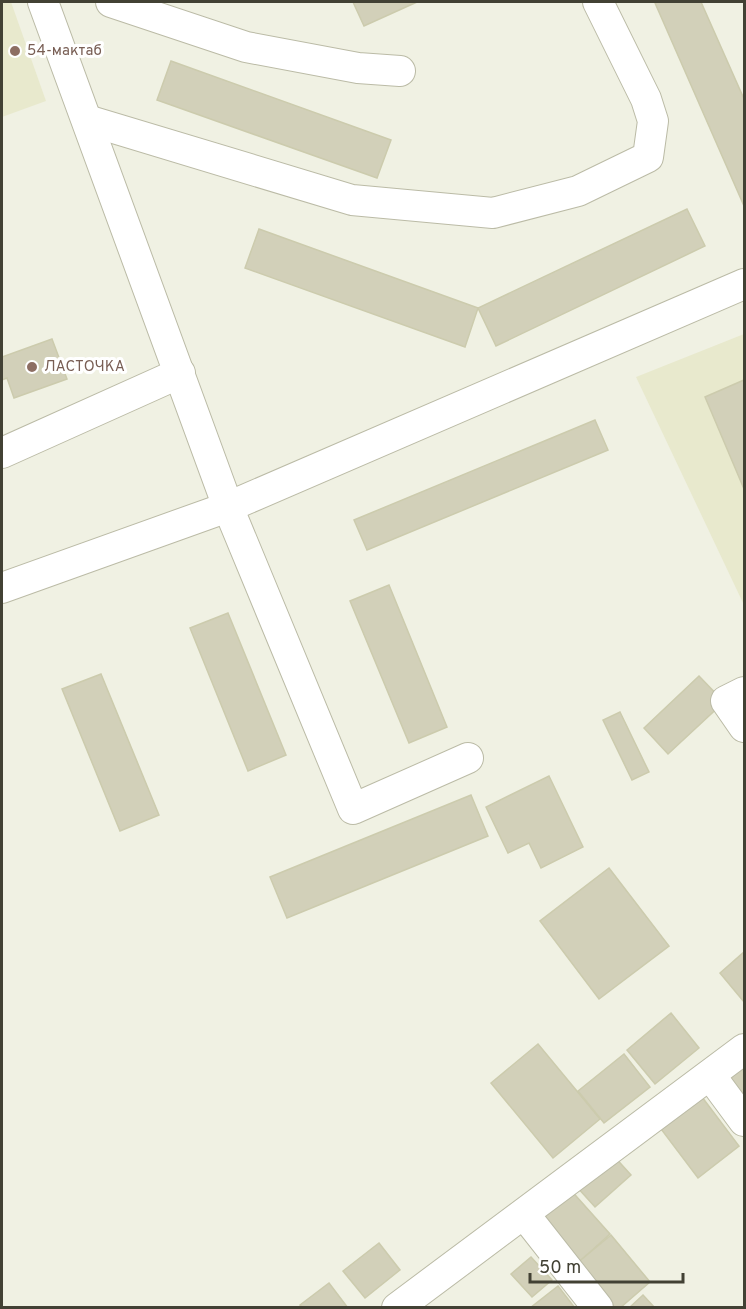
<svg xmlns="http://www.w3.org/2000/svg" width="746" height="1309" viewBox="0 0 746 1309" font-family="Overpass,sans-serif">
<rect width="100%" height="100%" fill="#f0f1e3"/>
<!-- education -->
<g fill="#e8e9cd">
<polygon points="2,2 11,2 46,101 2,117"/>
<polygon points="744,334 744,605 636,377"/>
</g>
<!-- building -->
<g fill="#d2d0b9" stroke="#cccbad" stroke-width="1.5">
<polygon points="353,2 417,2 364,26"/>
<polygon points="658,2 701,2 744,99 744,206 655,3"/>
<polygon points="171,61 391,140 377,178 157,100"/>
<polygon points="687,209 705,246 496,346 478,308"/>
<polygon points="259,229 478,308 465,347 245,268"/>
<polygon points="52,339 67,379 14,398 7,378 2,380 2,357"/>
<polygon points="744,380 744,489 705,397"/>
<polygon points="595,420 608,450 367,550 354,520"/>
<polygon points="389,585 447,727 409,743 350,601"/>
<polygon points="228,613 286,755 248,771 190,628"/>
<polygon points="101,674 159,815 120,831 62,689"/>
<polygon points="699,676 724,702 668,754 644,728"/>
<polygon points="620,712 649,772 632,780 603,720"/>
<polygon points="549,776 583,847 541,868 529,843 508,853 486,807"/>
<polygon points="471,795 488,836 287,918 270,877"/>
<polygon points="609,868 669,946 599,999 540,921"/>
<polygon points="744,952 744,1002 720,973"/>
<polygon points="671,1013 699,1048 655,1084 627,1050"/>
<polygon points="538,1044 600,1119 553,1158 491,1083"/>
<polygon points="624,1054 650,1087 604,1123 578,1091"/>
<polygon points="744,1058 744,1103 723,1073"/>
<polygon points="699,1093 739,1146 698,1178 658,1125"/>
<polygon points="612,1154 631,1175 595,1207 577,1187"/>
<polygon points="568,1187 610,1234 578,1263 535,1216"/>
<polygon points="611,1235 650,1282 620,1308 613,1308 576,1264"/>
<polygon points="379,1243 400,1270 365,1298 343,1271"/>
<polygon points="531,1257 552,1280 532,1297 511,1274"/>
<polygon points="329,1283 348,1308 303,1308 300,1305"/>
<polygon points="558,1286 575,1308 530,1308"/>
<polygon points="643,1295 655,1308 629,1308"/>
</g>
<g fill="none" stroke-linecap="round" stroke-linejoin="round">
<!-- minor casing -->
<g stroke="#bbbba6" stroke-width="32">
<g id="minor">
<polyline points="43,2 228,507 353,809 468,758"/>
<polyline points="111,2 246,47 358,68 400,71"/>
<polyline points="87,120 352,200 493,213 578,191 648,157 653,121 646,99 598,2"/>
<polyline points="2,453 180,373"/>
<polyline points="2,588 228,507 744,284"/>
<polyline points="744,692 726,701 744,727"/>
<polyline points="710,1075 744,1121"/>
<polyline points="524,1214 598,1308"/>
<polyline points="397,1308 744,1049"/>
</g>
</g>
<!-- minor -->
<use href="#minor" stroke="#fff" stroke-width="30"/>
</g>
<!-- markers -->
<g fill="#8d6e63" stroke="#fff" stroke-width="2">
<circle cx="15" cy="51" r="6"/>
<circle cx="32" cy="367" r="6"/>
</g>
<g text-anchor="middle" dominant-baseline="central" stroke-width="6" stroke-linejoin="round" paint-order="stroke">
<!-- education labels -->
<g font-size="15" fill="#785e54" stroke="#fff" text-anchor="start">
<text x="27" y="51">54-мактаб</text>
<text x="44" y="367">ЛАСТОЧКА</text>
</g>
</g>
<!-- border -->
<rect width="746" height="1309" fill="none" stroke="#424134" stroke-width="6"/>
<!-- scale -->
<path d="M530 1273v9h153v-9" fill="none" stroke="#424134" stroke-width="3"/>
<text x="539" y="1273" font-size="18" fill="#424134" stroke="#ffffff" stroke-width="4.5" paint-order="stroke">50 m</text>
</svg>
